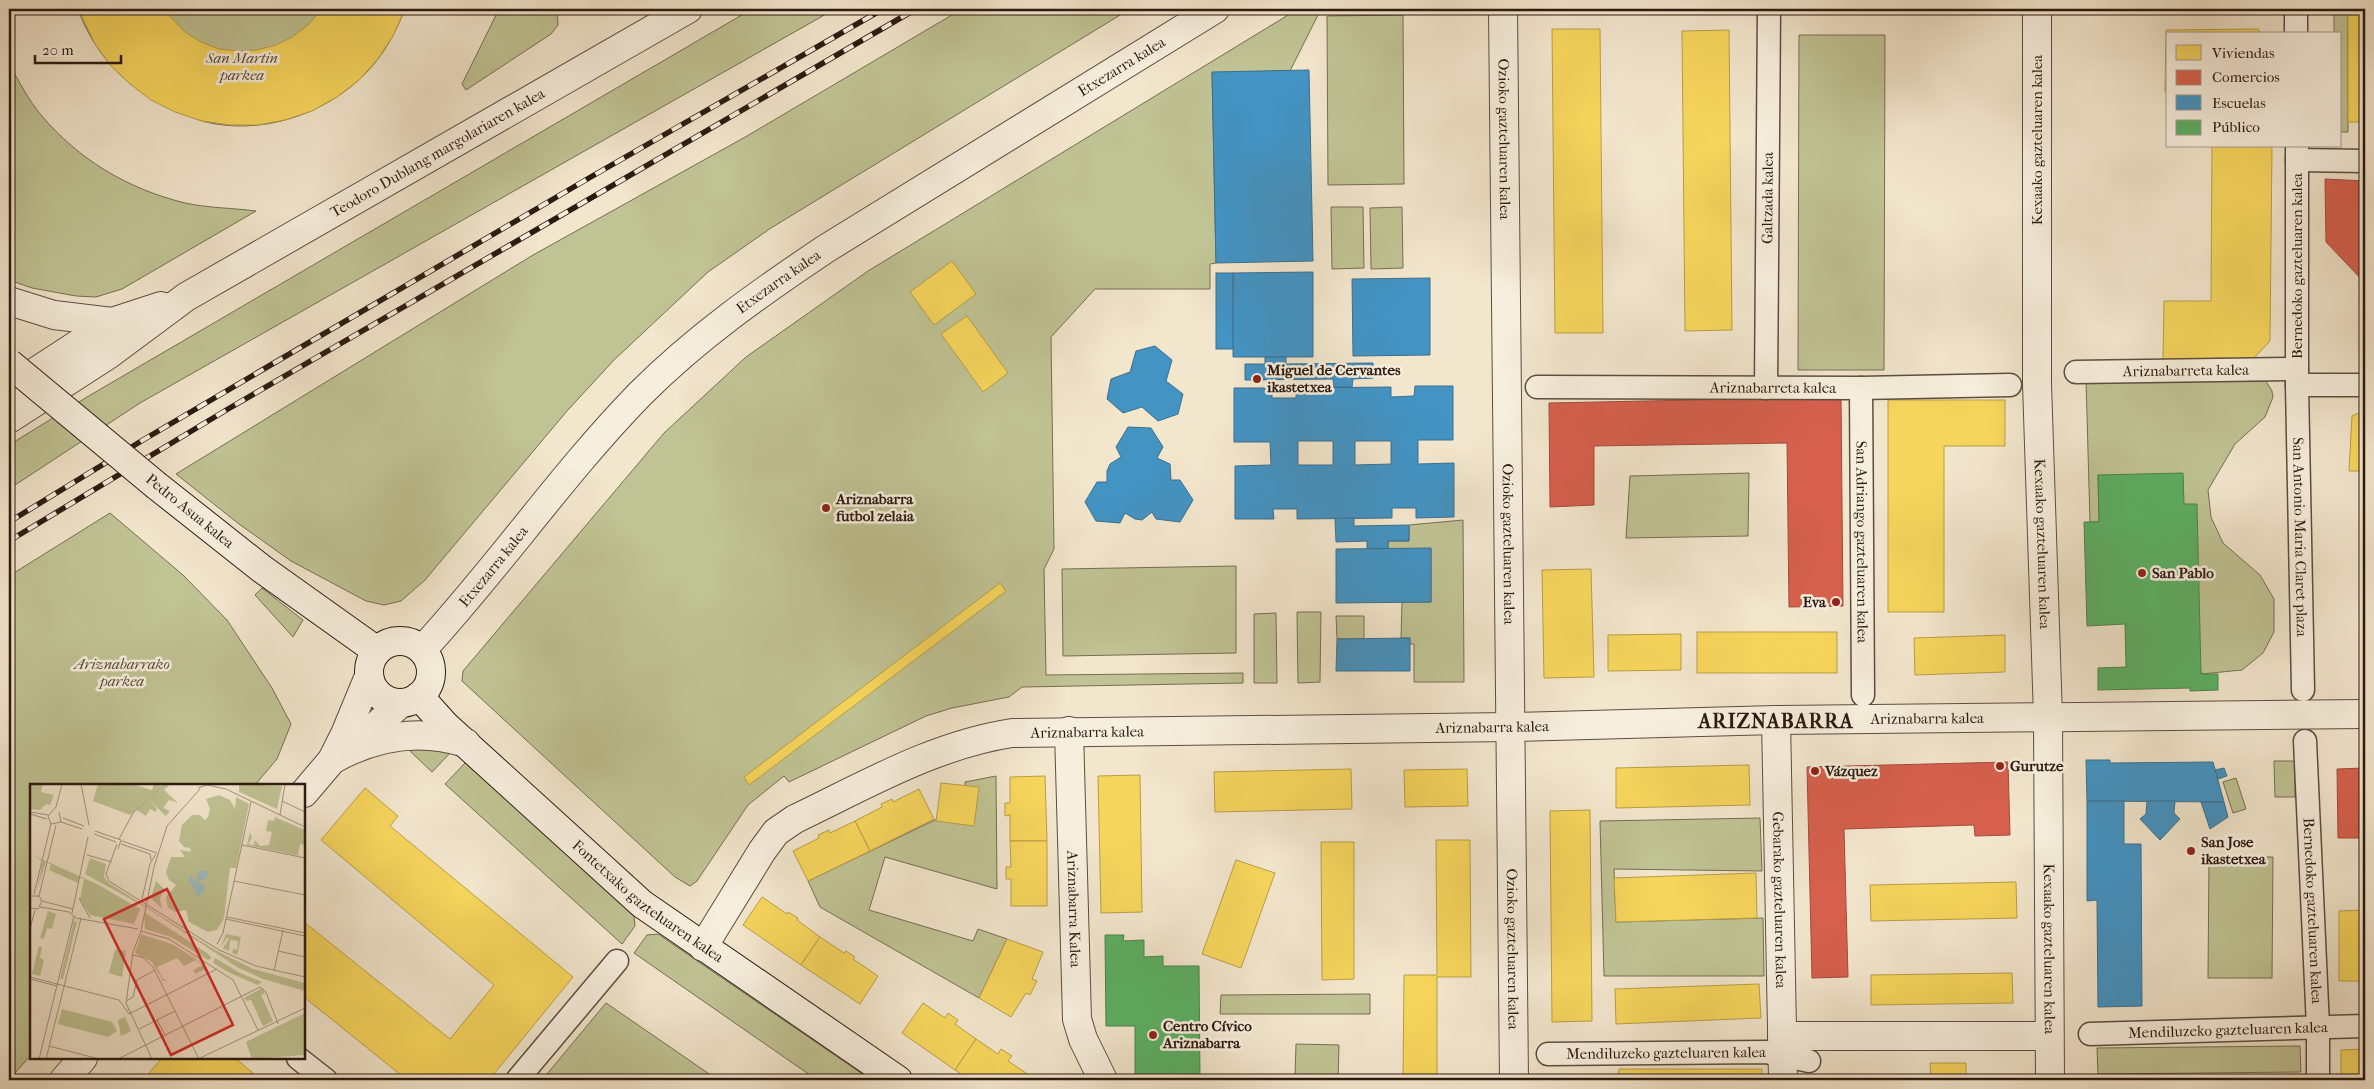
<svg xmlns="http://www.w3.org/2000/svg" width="2374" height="1089" viewBox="0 0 2374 1089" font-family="'IM FELL French Canon',serif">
<rect width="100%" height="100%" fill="#f2e6cd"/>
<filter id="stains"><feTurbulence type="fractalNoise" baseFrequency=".004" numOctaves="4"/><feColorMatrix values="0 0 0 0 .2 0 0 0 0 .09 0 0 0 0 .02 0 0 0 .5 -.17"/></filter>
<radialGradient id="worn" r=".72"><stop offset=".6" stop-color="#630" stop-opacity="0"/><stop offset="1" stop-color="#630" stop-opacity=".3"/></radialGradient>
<!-- green -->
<g fill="#c0c394" stroke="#766e52">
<path d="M78,9H405C398,26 390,43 378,59C339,110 266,138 202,121C193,118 183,113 174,109C128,90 95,56 78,9Z"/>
<polygon points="499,9 557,9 558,25 551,34 466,90 462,84"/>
<polygon points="752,9 835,9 140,403 9,489 9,445 87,397"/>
<polygon points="962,9 1130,9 771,228 708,272 614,360 567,411 425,580 401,601 384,605 366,601 291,561 239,524 176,474 533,255 747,136"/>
<polygon points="1298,9 1321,9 1290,71 1212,73 1216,263 1210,264 1210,289 1095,289 1051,337 1054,549 1044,569 1046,675 1243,673 1243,683 1022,687 1009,697 952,708 926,716 789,782 784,776 748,805 697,881 690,886 675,877 462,681 463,671 664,433 746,357 868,271"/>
<polygon points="2334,9 2348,9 2348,132 2340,132 2340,34 2334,34"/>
<polygon points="1403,15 1404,184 1328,185 1327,16"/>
<polygon points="1799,35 1885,35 1884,370 1798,370"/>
<path d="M9,64C19,81 29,101 41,115C79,160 128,189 185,203C208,208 233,208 256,211L122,289L96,297L76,296L32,288L9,280Z"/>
<polygon points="1331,207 1363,207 1364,268 1332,269"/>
<polygon points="1402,207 1403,268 1371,269 1370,208"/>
<polygon points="2086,380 2265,380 2272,391 2273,397 2265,417 2235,444 2208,490 2211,517 2223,543 2260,575 2274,599 2274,632 2263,653 2242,670 2201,674 2184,504 2098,475 2099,522 2090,522"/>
<polygon points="1749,473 1748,536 1626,538 1630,476"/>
<polygon points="110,513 183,575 227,620 272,688 291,724 277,759 255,785 31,785 31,1055 9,1080 9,576"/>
<polygon points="1463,520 1464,682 1414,682 1414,644 1410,644 1410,638 1401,638 1402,602 1431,602 1431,549 1388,549 1388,541 1409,541 1409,525"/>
<polygon points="1236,566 1236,653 1063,656 1062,569"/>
<polygon points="262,588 303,620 293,637 255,595"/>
<polygon points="1297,612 1321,612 1320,682 1298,683"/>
<polygon points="1276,613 1277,683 1254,683 1254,614"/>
<polygon points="1336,616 1364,616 1364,639 1337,639"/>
<polygon points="409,744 451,752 432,772 411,752"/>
<polygon points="2274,761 2295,761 2295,797 2275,797"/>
<polygon points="466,762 634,915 635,926 622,944 445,784"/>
<polygon points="996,776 997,889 885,857 869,910 973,941 978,929 1007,939 979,998 820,907 808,881 937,819 965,786 965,782"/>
<polygon points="2236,778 2246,809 2233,813 2223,782"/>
<polygon points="1760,818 1762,871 1614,869 1616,922 1763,918 1764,976 1604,976 1600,821"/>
<polygon points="2209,857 2273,857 2272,978 2208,978"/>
<polygon points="658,934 871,1080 817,1080 634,953 647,935"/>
<polygon points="1370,994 1370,1014 1220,1014 1221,995"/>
<polygon points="606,1003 718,1080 542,1080"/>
<polygon points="1296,1044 1339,1045 1338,1079 1295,1078"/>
<polygon points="2300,1046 2301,1072 2098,1074 2097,1048"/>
</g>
<!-- homes -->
<g fill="#f6d55c" stroke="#b99d46">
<polygon points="78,9 163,9 185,32 201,42 219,49 238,51 257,50 276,45 292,37 308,25 322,9 405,9 393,36 378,59 359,80 337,97 312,111 285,120 258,125 230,125 202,121 175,112 151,100 130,84 111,66 95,44"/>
<rect x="2348" y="9" width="17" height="113"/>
<polygon points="1552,29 1600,29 1603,333 1555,333"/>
<polygon points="2258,29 2261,34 2168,34 2168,92 2165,92 2166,30"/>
<polygon points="1729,30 1732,330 1685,331 1682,31"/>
<polygon points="2212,146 2272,146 2270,341 2252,360 2163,359 2164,301 2211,301"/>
<polygon points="952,261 976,294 934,325 910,292"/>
<polygon points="967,316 1008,373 983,392 941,334"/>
<polygon points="1888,400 2005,400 2005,446 1944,446 1944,612 1888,612"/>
<polygon points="2364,411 2365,471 2349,471 2352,416"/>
<polygon points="1591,569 1594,677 1544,678 1542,570"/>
<polygon points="1000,583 1006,591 749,785 744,777"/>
<polygon points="2361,607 2365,607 2365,666 2361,667"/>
<rect x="1697" y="632" width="140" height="41"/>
<polygon points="1681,634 1681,670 1608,671 1608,635"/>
<polygon points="2005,635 2005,672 1915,675 1914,638"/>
<polygon points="1749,765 1750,805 1616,808 1616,768"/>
<polygon points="1351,769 1352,809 1215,812 1214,772"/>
<polygon points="1467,769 1468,806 1405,807 1404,770"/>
<polygon points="1140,775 1142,912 1101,913 1098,776"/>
<polygon points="1045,776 1047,841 1010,841 1010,815 1005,816 1005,803 1010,803 1010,777"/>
<polygon points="941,783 979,787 974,826 936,821"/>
<polygon points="365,788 398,816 390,826 573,977 489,1080 407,1080 304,997 304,922 450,1039 494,985 321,840"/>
<polygon points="919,789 934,819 870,851 855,821 882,807 881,804 892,799 893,802"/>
<polygon points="1590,810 1592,1021 1552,1022 1550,811"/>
<polygon points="855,821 870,851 808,881 793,851 819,838 818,835 829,830 830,833"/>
<polygon points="1436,840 1470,840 1471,977 1437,977 1437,1080 1403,1080 1404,975 1437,975"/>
<polygon points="1010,841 1047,841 1047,906 1011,906 1011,879 1006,879 1006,867 1011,867"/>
<polygon points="1321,842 1354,842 1354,979 1322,980"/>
<polygon points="1236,860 1275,873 1241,968 1202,954"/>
<polygon points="1756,873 1757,918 1616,922 1614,878"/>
<polygon points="2016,882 2017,918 1871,921 1870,885"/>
<polygon points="762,897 787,914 788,912 798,918 797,920 820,937 801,965 743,925"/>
<polygon points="2365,910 2365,981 2339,981 2339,911"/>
<polygon points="820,937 844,953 846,951 855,957 853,959 878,976 860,1004 801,965"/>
<polygon points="1007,939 1043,952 1032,979 1037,981 1030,995 1026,993 1011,1017 979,998"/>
<polygon points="2012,973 2013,1003 1871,1005 1871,975"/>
<polygon points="1759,984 1761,1018 1616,1024 1615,989"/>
<polygon points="923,1003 945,1018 948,1013 958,1020 955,1024 976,1039 955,1070 902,1033"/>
<polygon points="976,1039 998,1054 1001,1049 1012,1056 1008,1061 1029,1075 1025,1080 970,1080 955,1070"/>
<polygon points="2365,1049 2365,1080 2341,1080 2341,1050"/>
<polygon points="162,1058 235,1058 261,1080 143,1080"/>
<polygon points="1930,1063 1966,1063 1966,1080 1931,1080"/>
<polygon points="1619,1069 1762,1069 1762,1080 1618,1080"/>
<rect x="1556" y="1078" width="38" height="2"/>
</g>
<!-- shops -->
<g fill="#d6604d" stroke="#a34b3b">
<polygon points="2325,179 2365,181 2365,283 2326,242"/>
<polygon points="1841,397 1843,606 1789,607 1787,443 1594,446 1594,505 1550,507 1549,403"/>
<polygon points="2008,762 2010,835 1975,836 1974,825 1844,829 1848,977 1812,978 1807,767"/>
<polygon points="2365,768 2365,838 2338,838 2337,769"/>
</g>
<!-- schools -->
<g fill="#4393c3" stroke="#3c6f8e" fill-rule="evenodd">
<polygon points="1309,70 1313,261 1216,263 1212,72"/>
<polygon points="1313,272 1313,357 1233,357 1233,273"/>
<rect x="1216" y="273" width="17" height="76"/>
<polygon points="1430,278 1430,355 1353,356 1352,279"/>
<polygon points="1155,346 1172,360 1166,381 1183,394 1178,414 1158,421 1142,407 1123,413 1107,399 1111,379 1130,372 1136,351"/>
<polygon points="1265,357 1286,357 1286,364 1373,363 1373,378 1353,379 1352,387 1334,387 1333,379 1245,380 1245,364 1265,364"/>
<path d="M1415,386H1453V440H1418V464L1454,463V517L1416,518V508H1392V518L1297,519V509H1273L1274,519H1235V466L1271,465L1270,442H1234V388H1272V398H1296V388L1391,387V397L1414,396ZM1298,441H1333V465H1298ZM1355,441H1391V464L1355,465Z"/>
<polygon points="1128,427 1151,428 1163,447 1157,458 1170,464 1171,480 1180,480 1193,500 1180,522 1156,519 1152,512 1142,520 1135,519 1125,513 1120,523 1096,521 1085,502 1097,482 1107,482 1107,471 1110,464 1121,457 1116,447"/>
<polygon points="1335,518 1354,518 1354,526 1409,525 1409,541 1388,541 1388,549 1367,549 1367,541 1336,542"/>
<polygon points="1431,548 1431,602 1336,603 1336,549"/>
<polygon points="1410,638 1410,671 1336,671 1337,639"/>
<polygon points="2086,760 2110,760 2110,763 2213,762 2224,802 2087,801"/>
<polygon points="2224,768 2227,776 2218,779 2215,770"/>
<polygon points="2087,801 2124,801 2124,844 2141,844 2142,1006 2098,1007 2097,900 2087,901"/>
<polygon points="2147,801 2175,801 2174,813 2180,819 2160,840 2140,819 2146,814"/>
<polygon points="2201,802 2224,802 2228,817 2210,829"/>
</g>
<!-- public -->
<g fill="#5aae61" stroke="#4c8249">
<polygon points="2183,473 2184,504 2197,504 2201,674 2218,674 2218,690 2190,691 2190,688 2098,690 2098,668 2126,667 2125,624 2087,626 2084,522 2099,522 2098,475"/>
<polygon points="1105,935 1124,935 1123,941 1144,940 1144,957 1163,956 1163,966 1199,966 1200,1080 1135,1080 1135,1026 1106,1026"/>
</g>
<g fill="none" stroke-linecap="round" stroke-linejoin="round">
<!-- pedestrian casing -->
<g stroke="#5d4d40" stroke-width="25">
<g id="pedestrian">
<polyline points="2296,9 2296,34"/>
<path id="s1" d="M2297,146V385L2303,690"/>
<polyline points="2297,160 2365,161"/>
<path id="s2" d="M2076,372L2297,369"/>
<polyline points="2297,385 2365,385"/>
<path id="s3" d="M1537,387L1861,388L2010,385"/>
<path id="s4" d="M1766,388L1769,9"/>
<path id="s5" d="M1861,388L1863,695"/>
<path id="s6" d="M2305,741L2318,1027V1080"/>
<path id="s7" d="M2090,1034L2365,1026"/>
<path id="s8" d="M1548,1054L1766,1052L1809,1061"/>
<polyline points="298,1058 326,1080"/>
<polyline points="517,1080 617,961"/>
</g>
</g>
<!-- minor casing -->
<g stroke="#5d4d40" stroke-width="30">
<g id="minor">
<path id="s9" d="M1503,9L1514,1080"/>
<path id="s10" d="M2037,9V384L2048,717L2050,1080"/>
<polyline points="9,301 54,315 112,322"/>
<polyline points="9,389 112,322 161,306"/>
<path id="s11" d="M9,419L108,355L186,297L688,9"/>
<path id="s12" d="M422,650C498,568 562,474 640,394C697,337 761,292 827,248L1215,9"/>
<path id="s13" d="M1776,720L1783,1080"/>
<path id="s14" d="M1069,731L1077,1019L1083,1039L1103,1080"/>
<polyline points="356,744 401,703"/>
<path d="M332,760C374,736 419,728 466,743"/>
<polyline points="304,793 332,760 345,734 369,676"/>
<path id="s15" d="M703,947L762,851L776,832L795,819C866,785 934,745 1012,733L1510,727L1776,720L2365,714"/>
<polyline points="1782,1036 2048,1036"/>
<polyline points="64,1080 83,1058"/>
</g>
</g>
<!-- secondary casing -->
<g stroke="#2b1a11" stroke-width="30">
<g id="secondary">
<polyline points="157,486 262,569 377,651"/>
<circle cx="400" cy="672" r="31"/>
<path id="s16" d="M419,696L445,725L642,904L898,1080"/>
</g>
</g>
<!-- pedestrian -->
<use href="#pedestrian" stroke="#f7efde" stroke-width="22"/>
<!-- minor -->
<use href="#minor" stroke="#f7efde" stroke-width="28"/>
<!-- secondary -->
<use href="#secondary" stroke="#f7efde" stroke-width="28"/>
<!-- rail casing -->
<g stroke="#2b1a11" stroke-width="5.5">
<g id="rail">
<polyline points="9,522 143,440 589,178 883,9"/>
<polyline points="9,541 228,409 916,9"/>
</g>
</g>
<!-- rail -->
<use href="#rail" stroke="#f7efde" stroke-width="4" stroke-dasharray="11" stroke-linecap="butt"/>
<!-- secondary-bridge casing -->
<g stroke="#2b1a11" stroke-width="30" stroke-linecap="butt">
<polyline id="secondary-bridge" points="9,363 157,486"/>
</g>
<!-- secondary-bridge -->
<use href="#secondary-bridge" stroke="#f7efde" stroke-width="28"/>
</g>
<!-- markers -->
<g fill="#8f2418" stroke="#f7efde" stroke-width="2">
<circle cx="1257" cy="379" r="5"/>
<circle cx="826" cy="508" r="5"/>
<circle cx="2142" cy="573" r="5"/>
<circle cx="1836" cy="602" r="5"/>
<circle cx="2000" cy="766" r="5"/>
<circle cx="1815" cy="771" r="5"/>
<circle cx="2191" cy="851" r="5"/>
<circle cx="1153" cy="1035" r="5"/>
</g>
<g text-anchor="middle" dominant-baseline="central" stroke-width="5" stroke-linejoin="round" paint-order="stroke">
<!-- park labels -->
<g font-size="15" font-style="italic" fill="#584d38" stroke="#f7efde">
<text x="242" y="58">San Martin<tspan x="242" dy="17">parkea</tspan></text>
<text x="122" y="664">Ariznabarrako<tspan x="122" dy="17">parkea</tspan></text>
</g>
<!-- street labels -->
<g font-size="15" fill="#2b1a11" stroke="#f7efde">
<text stroke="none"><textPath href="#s12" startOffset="920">Etxezarra kalea</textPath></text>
<text stroke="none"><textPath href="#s9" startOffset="130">Ozioko gazteluaren kalea</textPath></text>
<text transform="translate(2037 140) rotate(-90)">Kexaako gazteluaren kalea</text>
<text stroke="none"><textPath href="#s11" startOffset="505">Teodoro Dublang margolariaren kalea</textPath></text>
<text stroke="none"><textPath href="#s4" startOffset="190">Galtzada kalea</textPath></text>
<text transform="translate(2297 266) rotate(-90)">Bernedoko gazteluaren kalea</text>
<text stroke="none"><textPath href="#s12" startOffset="515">Etxezarra kalea</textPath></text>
<text stroke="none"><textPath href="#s2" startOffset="110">Ariznabarreta kalea</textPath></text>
<text stroke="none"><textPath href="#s3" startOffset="236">Ariznabarreta kalea</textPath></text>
<text transform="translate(190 511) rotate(39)">Pedro Asua kalea</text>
<text stroke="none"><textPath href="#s1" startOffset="391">San Antonio Maria Claret plaza</textPath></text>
<text stroke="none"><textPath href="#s5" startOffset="154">San Adriango gazteluaren kalea</textPath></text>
<text stroke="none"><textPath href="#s9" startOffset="535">Ozioko gazteluaren kalea</textPath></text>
<text stroke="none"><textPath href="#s10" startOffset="535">Kexaako gazteluaren kalea</textPath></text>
<text stroke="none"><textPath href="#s12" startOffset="110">Etxezarra kalea</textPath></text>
<text stroke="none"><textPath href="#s15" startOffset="1309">Ariznabarra kalea</textPath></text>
<text stroke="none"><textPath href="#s15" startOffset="874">Ariznabarra kalea</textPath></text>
<text stroke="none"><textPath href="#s15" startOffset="469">Ariznabarra kalea</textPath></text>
<text stroke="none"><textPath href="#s13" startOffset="180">Gebarako gazteluaren kalea</textPath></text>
<text stroke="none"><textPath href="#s16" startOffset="308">Fontetxako gazteluaren kalea</textPath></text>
<text stroke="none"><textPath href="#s14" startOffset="178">Ariznabarra Kalea</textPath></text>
<text stroke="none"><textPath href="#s6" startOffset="170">Bernedoko gazteluaren kalea</textPath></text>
<text stroke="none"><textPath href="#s9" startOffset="940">Ozioko gazteluaren kalea</textPath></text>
<text stroke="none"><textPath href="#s10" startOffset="940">Kexaako gazteluaren kalea</textPath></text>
<text stroke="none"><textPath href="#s7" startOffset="138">Mendiluzeko gazteluaren kalea</textPath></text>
<text stroke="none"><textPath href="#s8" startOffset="118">Mendiluzeko gazteluaren kalea</textPath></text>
</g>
<!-- poi labels -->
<g font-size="15" font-weight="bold" fill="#2b1a11" stroke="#f7efde" text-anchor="start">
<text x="1267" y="370">Miguel de Cervantes<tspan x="1267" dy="17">ikastetxea</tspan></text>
<text x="836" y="499">Ariznabarra<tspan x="836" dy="17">futbol zelaia</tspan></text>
<text x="2152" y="573">San Pablo</text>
<text x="1826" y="602" text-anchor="end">Eva</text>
<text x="2010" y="766">Gurutze</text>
<text x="1825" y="771">Vázquez</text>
<text x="2201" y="842">San Jose<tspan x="2201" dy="17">ikastetxea</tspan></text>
<text x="1163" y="1026">Centro Cívico<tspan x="1163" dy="17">Ariznabarra</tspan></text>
</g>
<!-- district labels -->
<g font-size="20" font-weight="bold" letter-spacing="1" fill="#2b1a11" stroke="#f7efde">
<text x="1776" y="721">ARIZNABARRA</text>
</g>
</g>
<!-- overview -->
<g transform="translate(30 784)">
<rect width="275" height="275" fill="#f2e6cd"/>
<path d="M0,0H13L11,8L24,11L20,21L16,20L10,26L0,25ZM68,0H102L122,6L124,0L132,2L100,31L63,17ZM136,0H140L134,6L148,19L139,16L133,24L140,27L136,32L120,17L127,25L126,28L120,25L116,32L107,26ZM209,0L252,2L247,25L209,8ZM189,11L200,16L205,25L206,13L219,20L206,84H200L194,134L187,146L178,148L159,138L156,126L146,128L138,124L136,113L146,101L139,96L136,88L141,73H155L150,66L161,68L160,64L154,63L149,57L152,41L162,31H170L175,36L178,33L180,25L176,15ZM245,33L275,46V61L270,60L268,70L270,72L217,61L220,48L222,54L218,60L224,61L225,56L230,62L239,61L242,48L236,47L238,36L244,37ZM0,70L67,100L110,125L104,140L60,131L50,115L54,95L49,94L48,99L19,86L21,81L16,78L7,105L13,77ZM60,74L76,80L74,93L79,99L185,166L223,185L275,199V207L233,195L207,183L117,124L55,90ZM126,97L134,105L130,115L132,125L121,114ZM18,127L26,130L22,145L17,144L14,155L10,154ZM114,128L177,169L182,174L178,176L141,153L115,145ZM44,137L47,138L33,195H30ZM111,150L144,161L175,181V185L165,190L163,186L173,181L166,176L154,182L147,174L127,183L133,195H137L133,197L122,178L105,169ZM196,150L211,153L207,171L202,169L203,165L207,166L208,157L200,156L199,167L193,164L199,155L197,153L191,163ZM9,162L12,163L10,174L14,176L10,192L2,190ZM85,165L96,167L92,193L79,189ZM185,174L210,189L232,198L228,201L200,189L183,179ZM232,204L235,209L231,211L243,237L233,242L221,216L216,217L214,214ZM32,225L82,238L87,247L78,253L28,240ZM275,229V271L222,275L216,258ZM95,233L101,247L91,252L88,236Z" fill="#c0c394"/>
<path d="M178,86V94L168,97L176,103L168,114L158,94L160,92L167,97L168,88Z" fill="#a0bdc2"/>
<path fill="none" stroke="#a29482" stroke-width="1" d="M51,0L59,41M168,4L177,1L196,5L275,43M252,17L275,28M0,28L18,31M29,28L31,38L21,40L18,32L26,23L32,0M0,30L17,35M250,31L255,0M33,34L54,42M31,38L52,45M65,47L91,56L88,65M64,50L86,58M89,55L103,29L135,0M92,57L127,69M87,60L76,90L79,97L189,166L226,182L275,193M91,60L120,70L121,76M212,61L275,74M57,71L82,78M204,97L275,111M4,110L21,40M0,112H9L12,117L8,125L0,124M9,112L26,41M49,114L60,134M112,115L120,80L126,70M12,117L43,125M10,123L39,128L46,134L108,145M42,129L58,53M197,133L275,149M196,135L275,152M0,145L5,126M111,147L139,155L203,196L228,246M187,160L193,149L221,18M248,167L275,173M103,171L112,173L123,183L169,275M244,187L253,146M0,193L89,216L99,230L187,185M0,195L27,202M96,217L103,213L107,196L125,186M127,236L135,251M109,245L145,227M19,262L69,275M9,275L44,132M16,275L51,134M88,275L230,203L236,208L248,240M122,275L96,219L103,168L111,147L124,83L137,42L170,5M168,275L275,224"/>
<path fill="#d62828" fill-opacity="0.15" stroke="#d62828" stroke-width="2.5" d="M137,105L203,241L141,271L74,135Z"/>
<rect width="275" height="275" fill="none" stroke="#2b1a11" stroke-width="2.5"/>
</g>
<!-- margin -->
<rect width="2374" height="1089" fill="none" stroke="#f2e6cd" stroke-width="30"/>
<rect x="10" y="10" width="2354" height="1069" fill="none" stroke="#2b1a11" stroke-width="2.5"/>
<rect x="15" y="15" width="2344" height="1059" fill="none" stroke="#2b1a11"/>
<!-- legend -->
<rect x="2166" y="32" width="175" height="115" fill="#f7efde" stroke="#a59a8c"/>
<rect x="2176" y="45" width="25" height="15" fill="#f6d55c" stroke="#a59a8c"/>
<text x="2212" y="58" font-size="15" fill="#2b1a11">Viviendas</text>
<rect x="2176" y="70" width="25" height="15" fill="#d6604d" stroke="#a59a8c"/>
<text x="2212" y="82" font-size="15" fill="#2b1a11">Comercios</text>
<rect x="2176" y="95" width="25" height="15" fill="#4393c3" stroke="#a59a8c"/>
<text x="2212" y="108" font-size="15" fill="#2b1a11">Escuelas</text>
<rect x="2176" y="120" width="25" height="15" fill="#5aae61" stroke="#a59a8c"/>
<text x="2212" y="132" font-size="15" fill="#2b1a11">Público</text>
<!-- scale -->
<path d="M35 55v8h86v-8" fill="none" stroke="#2b1a11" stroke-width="2.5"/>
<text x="42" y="55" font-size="15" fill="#2b1a11" stroke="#f7efde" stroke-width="4" paint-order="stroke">20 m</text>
<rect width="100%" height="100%" filter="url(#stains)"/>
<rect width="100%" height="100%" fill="url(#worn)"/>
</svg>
